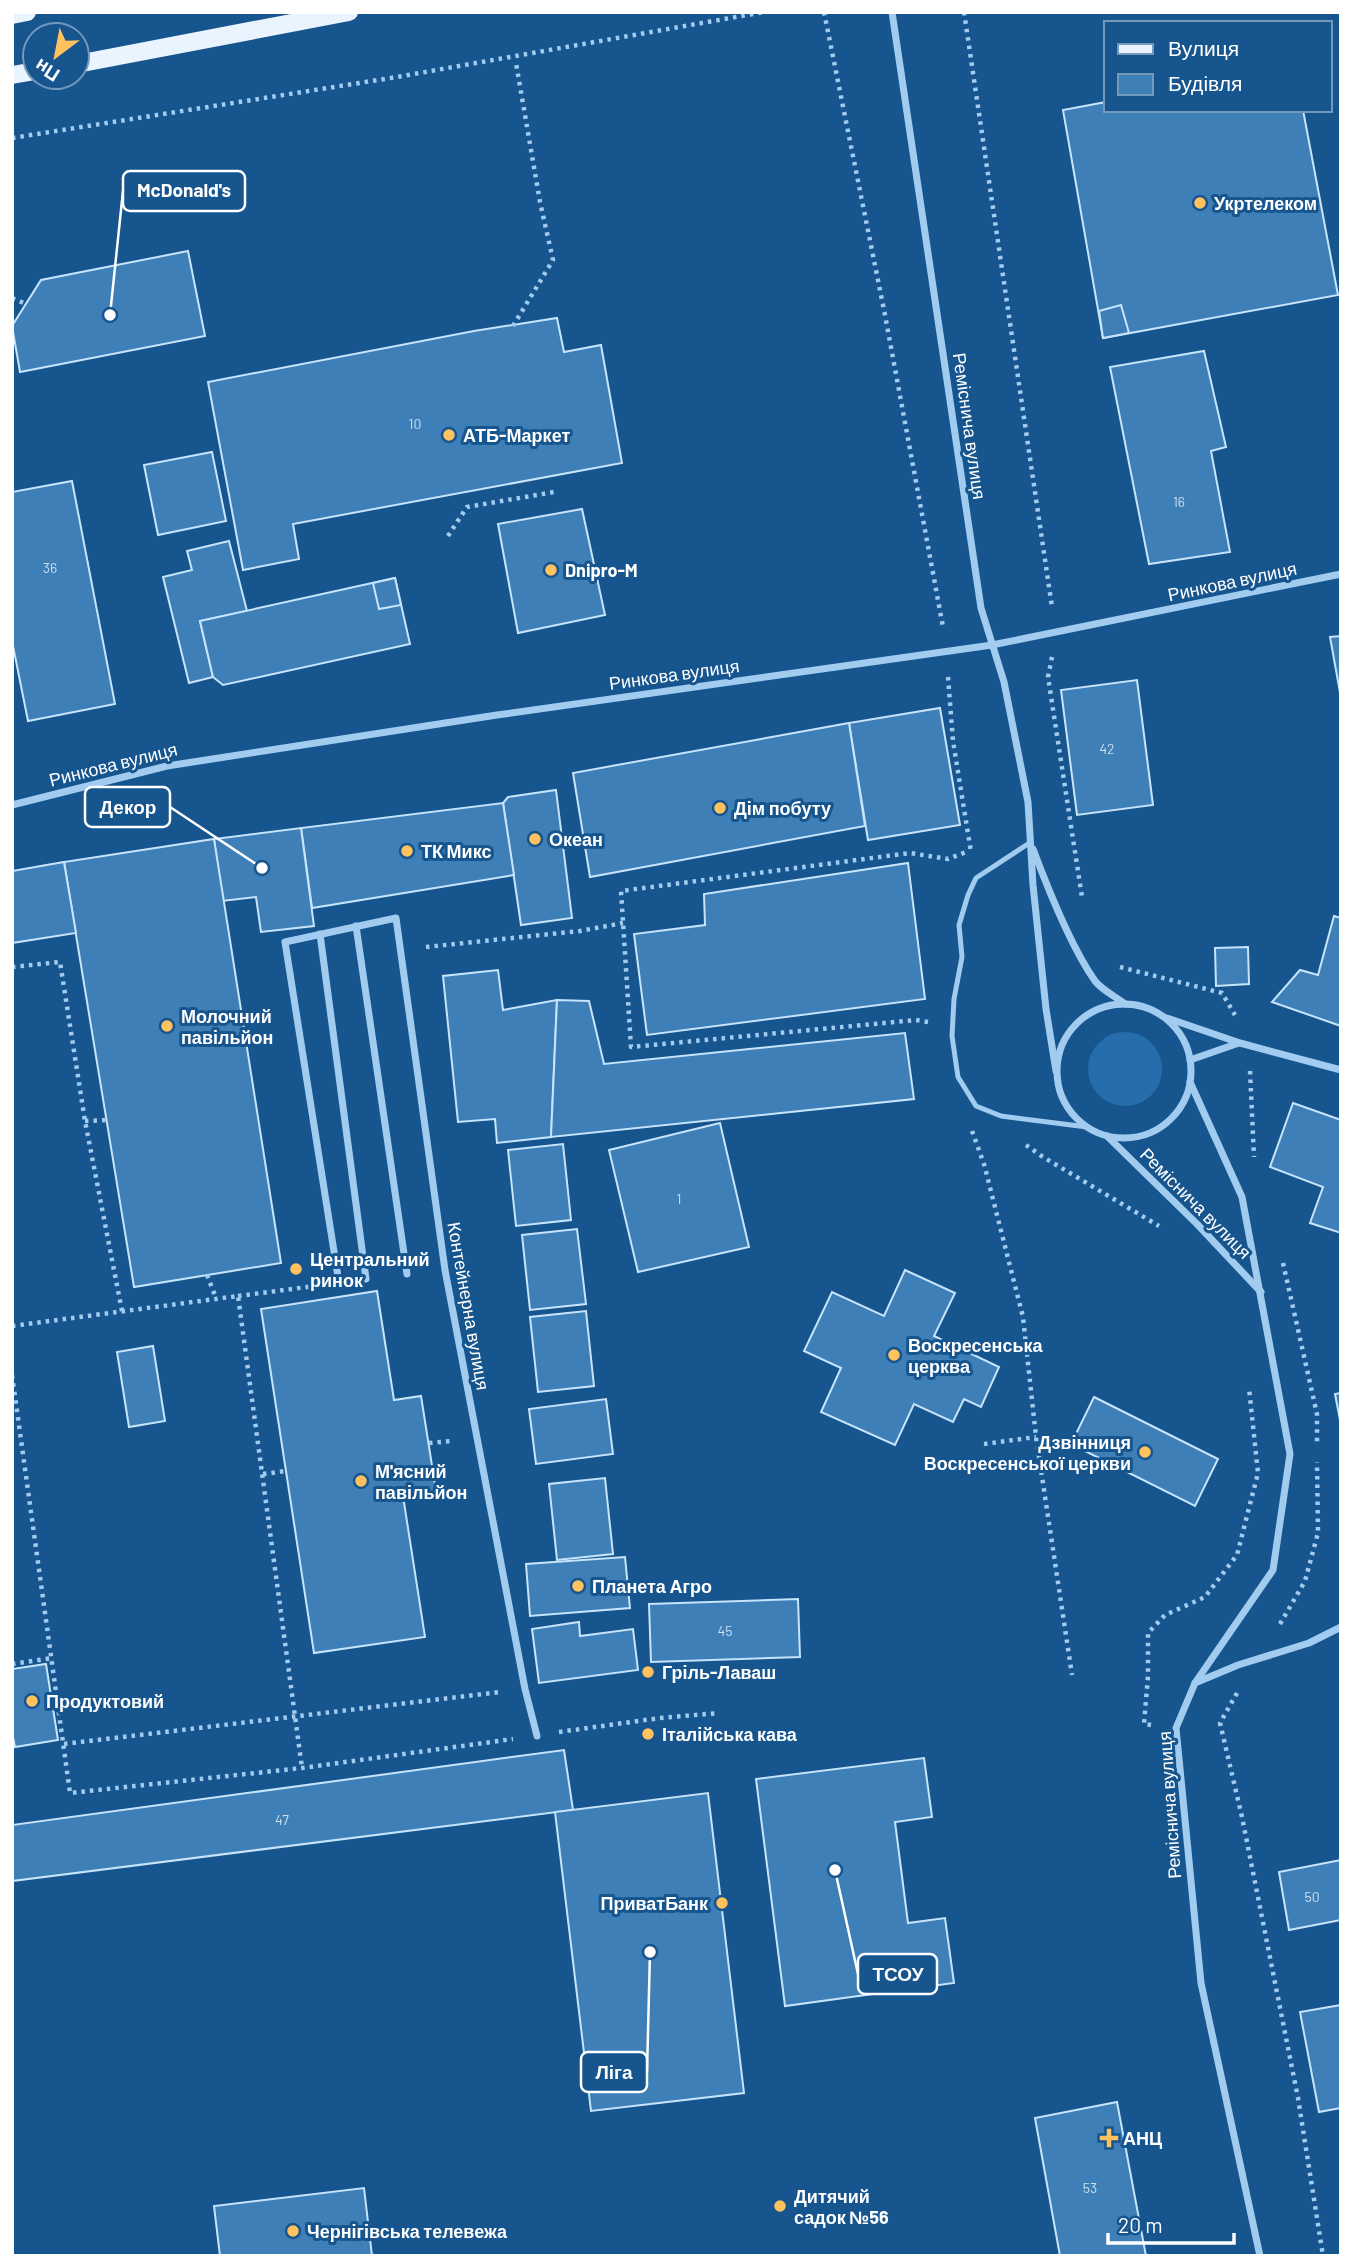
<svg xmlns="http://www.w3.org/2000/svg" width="1353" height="2268" viewBox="0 0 1353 2268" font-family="Barlow,sans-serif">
<rect width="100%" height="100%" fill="#16558e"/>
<!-- green -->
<circle fill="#256eab" cx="1125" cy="1069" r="37"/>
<!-- building -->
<g fill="#3e7fb7" stroke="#c7e4fb" stroke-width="2">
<polygon points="1106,102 1106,110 1303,110 1338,295 1103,338 1063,110"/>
<polygon points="188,251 205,336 20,372 12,326 41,280"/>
<polygon points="1121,305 1129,333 1103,338 1099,311"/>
<polygon points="557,318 564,352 601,345 622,463 293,524 299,559 243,570 208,382 474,331"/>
<polygon points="1204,351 1226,447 1211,451 1230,552 1149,564 1110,367"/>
<polygon points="212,452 226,521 158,535 144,465"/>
<polygon points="72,481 115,704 28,721 12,641 12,492"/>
<polygon points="582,509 605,615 518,633 498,524"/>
<polygon points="229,541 247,611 200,621 213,677 189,683 163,577 192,570 187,551"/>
<polygon points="395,578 410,644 223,685 213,677 200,621"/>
<polygon points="395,578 401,605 379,609 373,583"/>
<polygon points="1341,636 1341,698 1330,637"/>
<polygon points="1137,680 1153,805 1077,815 1061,690"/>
<polygon points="940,708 960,825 868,840 849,723"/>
<polygon points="849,723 865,826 590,877 573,773"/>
<polygon points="556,790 572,918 521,925 503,803 508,797"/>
<polygon points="503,803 514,875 312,908 301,828"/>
<polygon points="301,828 314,926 261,932 256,897 222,901 214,839"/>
<polygon points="214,839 281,1263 134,1287 64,862"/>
<polygon points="64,862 76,933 12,943 12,871"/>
<polygon points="908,863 925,999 647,1035 634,934 705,925 704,894"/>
<polygon points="1334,916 1341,918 1341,1026 1272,1002 1300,970 1318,975"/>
<polygon points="1248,947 1249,984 1216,986 1215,948"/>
<polygon points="498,970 503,1010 557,1000 551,1137 497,1143 495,1119 458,1122 443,976"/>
<polygon points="557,1000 589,1001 604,1064 905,1033 914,1099 551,1137"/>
<polygon points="1293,1103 1341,1120 1341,1233 1310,1223 1323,1187 1270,1167"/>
<polygon points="720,1123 749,1247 638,1272 609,1150"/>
<polygon points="563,1144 571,1220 516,1226 508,1150"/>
<polygon points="577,1229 586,1304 530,1310 522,1235"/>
<polygon points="905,1270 955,1293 934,1336 999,1367 981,1407 964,1399 953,1422 914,1404 895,1445 821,1412 841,1368 804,1351 832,1292 884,1316"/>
<polygon points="377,1291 394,1400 421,1396 436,1491 403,1496 425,1637 314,1653 261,1309"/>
<polygon points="586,1311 594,1386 538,1392 530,1317"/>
<polygon points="153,1346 165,1421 129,1427 117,1352"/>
<polygon points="1341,1393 1341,1425 1335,1394"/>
<polygon points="1094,1397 1218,1459 1195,1506 1071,1444"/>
<polygon points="606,1399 613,1454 536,1464 529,1409"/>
<polygon points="605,1478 613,1554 557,1560 549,1484"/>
<polygon points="625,1557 630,1608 530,1616 526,1564"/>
<polygon points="798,1599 800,1657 651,1662 649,1604"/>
<polygon points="579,1622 580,1636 633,1629 638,1670 539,1683 532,1629"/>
<polygon points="46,1664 58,1740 15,1747 12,1732 12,1669"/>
<polygon points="564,1750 573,1810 12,1881 12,1825"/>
<polygon points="924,1758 932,1817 895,1822 908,1923 945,1918 954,1983 785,2006 756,1779"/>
<polygon points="708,1793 744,2093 591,2111 555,1812"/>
<polygon points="1341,1860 1341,1920 1289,1930 1279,1872"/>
<polygon points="1341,2005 1341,2108 1319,2112 1300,2012"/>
<polygon points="1117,2102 1146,2256 1060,2256 1035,2118"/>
<polygon points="364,2188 372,2256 220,2256 214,2206"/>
</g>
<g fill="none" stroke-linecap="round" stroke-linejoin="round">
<!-- path -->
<g stroke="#a1ccf0" stroke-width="4.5" stroke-dasharray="3.5 5" stroke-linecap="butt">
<polyline points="824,12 885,315 943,627"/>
<polyline points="964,12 1052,607"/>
<polyline points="12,138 397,77 764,12"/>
<polyline points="12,298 26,304"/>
<polyline points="513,326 553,260 540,202 516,63"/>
<polyline points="448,536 467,507 554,492"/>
<polyline points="1052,657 1048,677 1082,897"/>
<polyline points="948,677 953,741 971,852"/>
<polyline points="426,947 580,931 623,923"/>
<polyline points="12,967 60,962 85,1121 122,1311"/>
<polyline points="1120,967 1222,993 1235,1015"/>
<polyline points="928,1022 916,1020 631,1047 621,891 910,853 948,859 966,852"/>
<polyline points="1250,1071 1254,1157"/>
<polyline points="85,1121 108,1120"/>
<polyline points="972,1131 984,1164 1023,1317 1036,1437 1072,1675"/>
<polyline points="1026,1145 1043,1157 1159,1226"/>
<polyline points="1283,1263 1317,1414 1317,1446"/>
<polyline points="207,1275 216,1298"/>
<polyline points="238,1296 315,1286"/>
<polyline points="12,1326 238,1296 302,1768"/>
<polyline points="12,1375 70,1793 302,1768 513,1739"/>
<polyline points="429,1443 452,1441"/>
<polyline points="984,1444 1036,1437"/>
<polyline points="263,1474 286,1471"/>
<polyline points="1280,1624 1305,1581 1318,1533 1317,1462"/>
<polyline points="12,1664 52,1658"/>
<polyline points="1237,1693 1220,1723 1242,1817 1298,2098 1323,2256"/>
<polyline points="1151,1725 1144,1724 1148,1676 1148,1633 1165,1615 1205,1597 1237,1555 1258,1473 1249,1388"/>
<polyline points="559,1732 660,1718 719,1713"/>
<polyline points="64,1744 500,1692"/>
</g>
<!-- lane -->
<polyline stroke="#a1ccf0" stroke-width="5" points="1031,842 976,878 968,895 959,925 962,957 954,999 952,1036 958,1077 976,1106 1001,1116 1087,1127"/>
<!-- street -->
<g stroke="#a1ccf0" stroke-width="7">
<polyline points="892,12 981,608 1004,682 1028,802 1033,885 1046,1009 1056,1071"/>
<polyline points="12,805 167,766 497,715 992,645 1341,574"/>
<path d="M1033,849C1048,889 1071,947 1095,981C1102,990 1116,997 1125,1004"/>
<polyline points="356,926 407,1274"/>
<polyline points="320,934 366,1279"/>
<circle cx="1124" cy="1071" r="67"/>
<polyline points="1167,1018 1240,1043 1341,1070"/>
<polyline points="1190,1060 1239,1043"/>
<polyline points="1190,1082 1242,1197 1290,1454 1273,1570 1195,1683 1176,1728 1201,1983 1260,2256"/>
<polyline points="1107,1136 1197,1224 1261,1292"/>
<polyline points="339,1283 285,942 396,918 445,1270 525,1689 537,1736"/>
<polyline points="1195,1683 1238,1665 1309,1643 1341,1627"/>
</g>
<!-- primary -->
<g stroke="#e9f4ff" stroke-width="18">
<polyline points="12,15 27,12"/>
<polyline points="77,64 349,12"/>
<polyline points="12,75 35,71"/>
</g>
</g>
<!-- markers -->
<g fill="#ffc25f" stroke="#16558e" stroke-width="2.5">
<circle cx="1200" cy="203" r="7"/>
<circle cx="449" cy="435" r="7"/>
<circle cx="551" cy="570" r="7"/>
<circle cx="720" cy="808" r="7"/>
<circle cx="535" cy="839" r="7"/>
<circle cx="407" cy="851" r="7"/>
<circle cx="167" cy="1026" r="7"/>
<circle cx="296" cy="1269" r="7"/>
<circle cx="894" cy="1355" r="7"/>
<circle cx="1145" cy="1452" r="7"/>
<circle cx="361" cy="1481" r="7"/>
<circle cx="578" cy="1586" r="7"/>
<circle cx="648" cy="1672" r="7"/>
<circle cx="32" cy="1701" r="7"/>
<circle cx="648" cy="1734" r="7"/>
<circle cx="722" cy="1903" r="7"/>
<path d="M1105.5 2127.5h7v7h7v7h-7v7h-7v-7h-7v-7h7z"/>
<circle cx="780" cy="2206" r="7"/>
<circle cx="293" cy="2231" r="7"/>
</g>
<g text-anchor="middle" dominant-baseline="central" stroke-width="6" stroke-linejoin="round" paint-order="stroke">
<!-- number labels -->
<g font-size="14" fill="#cfdfed">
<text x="415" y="423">10</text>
<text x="1179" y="501">16</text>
<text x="50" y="567">36</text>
<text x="1107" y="748">42</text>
<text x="679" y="1198">1</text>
<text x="725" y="1630">45</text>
<text x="282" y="1819">47</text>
<text x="1312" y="1896">50</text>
<text x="1090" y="2187">53</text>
</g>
<!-- poi labels -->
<g font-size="18" font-weight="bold" fill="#fff" stroke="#16558e" text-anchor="start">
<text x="1214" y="203">Укртелеком</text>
<text x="463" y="435">АТБ-Маркет</text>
<text x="565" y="570">Dnipro-M</text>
<text x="734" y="808">Дім побуту</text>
<text x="549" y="839">Океан</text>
<text x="421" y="851">ТК Микс</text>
<text x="181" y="1016">Молочний<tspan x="181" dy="21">павільйон</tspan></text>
<text x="310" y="1259">Центральний<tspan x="310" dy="21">ринок</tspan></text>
<text x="908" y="1345">Воскресенська<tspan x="908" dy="21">церква</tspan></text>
<text x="1131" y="1442" text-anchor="end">Дзвінниця<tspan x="1131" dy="21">Воскресенської церкви</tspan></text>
<text x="375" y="1471">М'ясний<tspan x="375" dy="21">павільйон</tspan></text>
<text x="592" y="1586">Планета Агро</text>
<text x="662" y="1672">Гріль-Лаваш</text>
<text x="46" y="1701">Продуктовий</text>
<text x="662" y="1734">Італійська кава</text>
<text x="708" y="1903" text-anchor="end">ПриватБанк</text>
<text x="1123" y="2138">АНЦ</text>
<text x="794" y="2196">Дитячий<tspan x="794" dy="21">садок №56</tspan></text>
<text x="307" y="2231">Чернігівська телевежа</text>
</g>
<!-- street labels -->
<g font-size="18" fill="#fff" stroke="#16558e">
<text transform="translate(970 426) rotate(82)">Реміснича вулиця</text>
<text transform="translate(1232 581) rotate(-12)">Ринкова вулиця</text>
<text transform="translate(674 674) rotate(-8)">Ринкова вулиця</text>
<text transform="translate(113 764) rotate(-14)">Ринкова вулиця</text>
<text transform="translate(1196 1203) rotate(45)">Реміснича вулиця</text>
<text transform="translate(469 1306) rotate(80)">Контейнерна вулиця</text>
<text transform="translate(1169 1805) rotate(-94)">Реміснича вулиця</text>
</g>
</g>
<!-- callouts -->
<path fill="none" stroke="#fff" stroke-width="2.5" d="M110 315L123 191M262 868L170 807M835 1870L858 1974M650 1952L647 2072"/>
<g fill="#fff" stroke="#16558e" stroke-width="2.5">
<circle cx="110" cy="315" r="7"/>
<circle cx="262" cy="868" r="7"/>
<circle cx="835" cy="1870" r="7"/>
<circle cx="650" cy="1952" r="7"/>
</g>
<g fill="#16558e" stroke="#fff" stroke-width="2.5">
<rect x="123" y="171" width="122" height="40" rx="7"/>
<rect x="85" y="787" width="85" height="40" rx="7"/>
<rect x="858" y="1954" width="79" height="40" rx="7"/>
<rect x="581" y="2052" width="66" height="40" rx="7"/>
</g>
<g font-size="19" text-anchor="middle" font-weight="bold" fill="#fff">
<text x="184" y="197">McDonald's</text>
<text x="128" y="814">Декор</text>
<text x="898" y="1981">ТСОУ</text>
<text x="614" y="2079">Ліга</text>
</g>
<!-- border -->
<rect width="1353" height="2268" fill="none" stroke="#ffffff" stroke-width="28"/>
<!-- legend -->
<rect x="1104" y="21" width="228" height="91" fill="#16558e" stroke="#7399bb" stroke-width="2"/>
<rect x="1118" y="44" width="35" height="10" fill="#e9f4ff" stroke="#7399bb" stroke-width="2"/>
<text x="1168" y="56" font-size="21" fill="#ffffff">Вулиця</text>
<rect x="1118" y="74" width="35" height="21" fill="#3e7fb7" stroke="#7399bb" stroke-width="2"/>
<text x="1168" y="91" font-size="21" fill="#ffffff">Будівля</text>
<!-- north arrow -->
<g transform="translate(56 56) rotate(212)"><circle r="33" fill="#16558e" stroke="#7399bb" stroke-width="2"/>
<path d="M0-5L12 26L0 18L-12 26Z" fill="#ffc25f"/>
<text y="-10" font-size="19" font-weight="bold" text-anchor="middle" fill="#ffffff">Пн</text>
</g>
<!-- scale -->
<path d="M1108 2233v10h126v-10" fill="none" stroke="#ffffff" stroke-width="3.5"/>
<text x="1118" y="2233" font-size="21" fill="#ffffff" stroke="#16558e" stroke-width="5" paint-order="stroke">20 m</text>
</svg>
